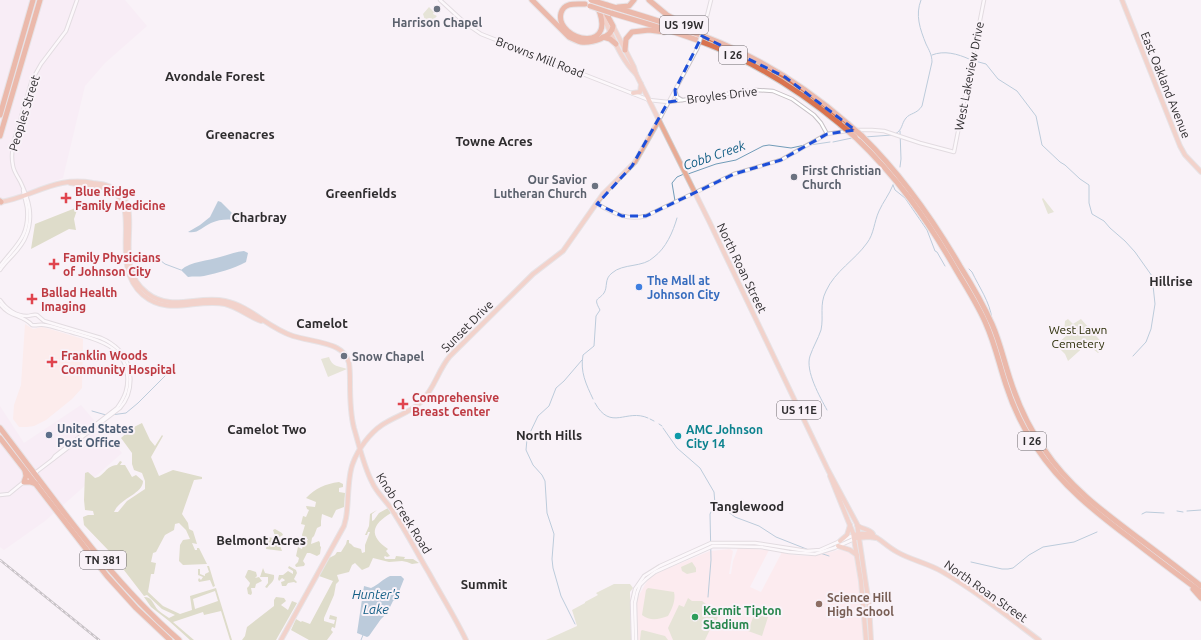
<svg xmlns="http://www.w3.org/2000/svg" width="1201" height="640" viewBox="0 0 1201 640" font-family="Ubuntu,sans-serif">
<rect width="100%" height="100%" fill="#f9f2f8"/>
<!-- built -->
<g fill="#f5e7f3">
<polygon points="0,0 125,0 147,26 105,63 85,86 63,178 0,204"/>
<polygon points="81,405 122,453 45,521 4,550 0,547 0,406 24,443"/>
</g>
<!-- education -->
<polygon fill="#fee3e4" points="738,548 769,550 750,587 761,592 781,554 781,552 793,555 808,556 824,554 841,549 850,550 855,554 856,560 865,640 635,640 635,602 650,576 710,551 730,549 733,551 729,574 731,574 733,561"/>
<!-- medical -->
<polygon fill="#fee4de" points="25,324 33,329 42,327 50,329 83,339 82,388 72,399 46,420 34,426 27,427 19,427 13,419 14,405 21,385"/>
<!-- green -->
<g fill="#ced2af">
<polygon points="429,7 434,12 433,14 437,16 431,22 425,20 423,14"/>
<polygon points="1043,198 1054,212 1048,214 1042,199"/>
<polygon points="1068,319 1073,324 1081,319 1105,346 1098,353 1087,344 1068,361 1065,354 1056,345 1066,336 1064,334 1065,321"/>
<path d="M329,357C332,367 339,366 347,369L328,377L321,359Z"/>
<polygon points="692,562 696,568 696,572 687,574 682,571 681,567"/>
<polygon points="614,584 630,584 633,588 630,592 631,640 546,640 577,626 572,610 585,603 585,602 598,595 596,593"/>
<path d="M648,588L674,592C676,600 672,609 668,616C659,619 651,622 642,615L646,590Z"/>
<polygon points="688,598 692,601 702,601 719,614 716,622 714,621 705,640 673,640 668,628 679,605 684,607"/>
<polygon points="755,612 768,617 762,636 748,631"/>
<polygon points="642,630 665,636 668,640 640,640 641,631"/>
</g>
<!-- forest -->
<g fill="#bdc192" fill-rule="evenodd">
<polygon points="78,207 74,219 76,230 69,229 31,249 35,224"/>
<path d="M142,423L150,440L155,446L162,435L163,436L151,457L159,476L173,470L202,477V479L194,480L182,514L188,523L189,529L193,531L197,544L192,543L195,550H197V548H199L207,564L183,565L179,561L180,545L183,540L190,539L186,530L179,523L175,524L174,530L165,535L156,552L153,553L151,562L156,563L154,574H151L148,592L163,606L180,614L192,610L190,596L216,588L232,640H230L221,611L204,615L203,612L173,622L194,640H190L169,621L151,607L144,597C153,597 153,605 158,610C161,613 165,615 169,618L175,615L162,609L147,595L144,596L110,552L84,525L83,517L88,515H94L93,511L85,510L84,500L85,473L88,472L95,478C105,476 105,466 117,465L120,461L122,462L120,465H125L132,477L136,475L143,481C143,494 120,498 114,512H118L127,501L145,489V481L142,473L134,470L132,464V453L121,438L132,428ZM215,591L218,601L195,609L193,599Z"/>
<path d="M339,482L343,484V487L339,488V492L345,493L344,507L336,510L332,518L322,514L321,521V526L317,528L314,536L312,538L311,544L319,541L320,543V546L321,547L320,554L317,556L310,553H307L303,561L305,564L304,566L296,567L295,565L298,562L299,558L296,556L298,547L302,549L303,545L302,540L307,541L308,539L303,538L302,535L305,525L301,524L303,516L306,517L309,510L307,509L306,506L315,507L316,502L306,498C316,488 325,484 339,482Z"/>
<path d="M388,508L391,513C371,525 369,536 388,549L386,551L390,556L387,557L385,556L384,557L385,559H395L396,556L405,557L404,559H413L419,563L412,564L407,562L402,561L389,562L373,558L369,567L362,570L355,563L352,565L349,572L337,575L339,581L336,584L334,595L324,618V621L334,624L335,620L329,619L330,615L337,617L335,628L332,627L331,630L333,632L327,640H309L291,630L296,619L301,622L302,621L310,624L333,581L319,576L329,558L335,555L337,552H341L346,544L347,540H349V543L351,544L354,547L361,549L362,553L365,552V545L370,532H368L367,535H365L369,526L370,514L377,510L372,514V521L374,520L379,513Z"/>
<polygon points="275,529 282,533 283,535 274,540 275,543 280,545 282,551 266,549 268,537 273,538 275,536 273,530"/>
<polygon points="207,566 209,566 215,586 213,587 210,580 199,582 198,580 199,578 201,580 203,577 198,575 198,569 200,569 200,574 205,576 205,574 209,572"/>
<polygon points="289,566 296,570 297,573 294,579 297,582 296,583 294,582 288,583 286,586 282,586 281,582 284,581 285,580 282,578 279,581 278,579 279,575 283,575 288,571 293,574 293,571 288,568"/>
<path d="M263,568L265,573L274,575C275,582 270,583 267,588L265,587L268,583V577H260Z"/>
<polygon points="248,570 250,570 256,572 257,576 255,578 259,577 262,581 256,584 255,588 251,588 252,593 251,595 248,594 247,588 249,586 250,583 245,577"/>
<polygon points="276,597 284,598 286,601 281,605 288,610 292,601 297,603 276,640 242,640 245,636 247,627 274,606 274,600"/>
</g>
<!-- water -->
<g fill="#719cb8">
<path d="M218,201L221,202L237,218V220C228,219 219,219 211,223C202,227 198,234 188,232L200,225L210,217Z"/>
<path d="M244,251L248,253L246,262C233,269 218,273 204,276C199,277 193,276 188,277L181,270C191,261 208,261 220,257C228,255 235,252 244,251Z"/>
<path d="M390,576H401L404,579L400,589V597L393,601L387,613L381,619L369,636L367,637L357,633L364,586L371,588C378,585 383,579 390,576Z"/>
</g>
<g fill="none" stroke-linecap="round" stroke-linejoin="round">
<!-- stream -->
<g stroke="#719cb8" stroke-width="1">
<path d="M932,55C944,50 958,54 969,59"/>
<polyline points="975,61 986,64 998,79 1017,91 1036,116 1042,145 1060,162 1065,165 1080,179 1089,185 1089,203 1092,214 1104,221 1110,228 1125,241 1135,252 1152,276 1155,304 1151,329 1146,342 1133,356"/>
<path d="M895,134C903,130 901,124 906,118C910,113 917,114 922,106L932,62C932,55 929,50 926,44C920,29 915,15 921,0"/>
<polyline points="865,137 892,135"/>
<polyline points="833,142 852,138"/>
<polyline points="810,145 830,142"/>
<polyline points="900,167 901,159 900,131"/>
<polyline points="688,174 716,164 736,160 763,146 769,145 791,148 805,145"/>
<polyline points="893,185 895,190 905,198 927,230 935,251 937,252 945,266"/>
<polyline points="675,201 672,183 677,177 684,174"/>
<polyline points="156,257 165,264 181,270"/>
<path d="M969,269L972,272C979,287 990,302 992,319"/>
<path d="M593,399C586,384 580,372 583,355L594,346L596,316L600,310C593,297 598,301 604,293C608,287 604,279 612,273C623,263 643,268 654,257C666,248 673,232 677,218"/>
<path d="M595,403C611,432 626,408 648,418"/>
<path d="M827,410C820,397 805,371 810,356C813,347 818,339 821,330C824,316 819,305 826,291C835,271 855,260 867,243C874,234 874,222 879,211C883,202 889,195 893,185"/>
<polyline points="92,411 106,415"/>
<polyline points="111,415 126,413 138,403 167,374"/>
<polyline points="650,419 654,421"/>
<polyline points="659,424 662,426"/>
<polyline points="663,428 677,448 700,468 714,492 715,504 710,514 711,560 708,597"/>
<polyline points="715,508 727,511 735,517 759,526 776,537 809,550"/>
<polyline points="1177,511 1183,512"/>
<polyline points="1187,511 1201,510"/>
<polyline points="1142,514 1146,512 1164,513"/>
<polyline points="820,553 829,556"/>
<polyline points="971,562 1002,569 1008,569 1013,568 1029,555 1043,547 1074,542 1097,532"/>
<polyline points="575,624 561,596 553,568 552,559 554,534 547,513 545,481 542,475 533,465 526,450 527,439 538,416 549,406 556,388 564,381 582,360"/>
<polyline points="361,640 363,635"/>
</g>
<!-- minor casing -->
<g stroke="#c6c0c5" stroke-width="4.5">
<g id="minor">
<polyline points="440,0 465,23 481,34 649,100 668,102 756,90 773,91 792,99 814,115 821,123 827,134"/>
<polyline points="704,28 711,0"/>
<polyline points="675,90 677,97 682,100"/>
<polyline points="659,120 697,49"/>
<polyline points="856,130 872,130 884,131 920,143 954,152 984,0"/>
<path d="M597,204C613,213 627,221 646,216L734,174L781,160L827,134L847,131"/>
<path d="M0,266C15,246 30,237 27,208C26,202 24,196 23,190"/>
<path d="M0,270C8,258 21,250 26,236C34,217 29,200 21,183C18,177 14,172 13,166C11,157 12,149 14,141L32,80L41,64L66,31L77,0"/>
<path d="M0,300C6,309 16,316 27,316C31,316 33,314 37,315L44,321L101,338C108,341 114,345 119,350C134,366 134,392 120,408L35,473"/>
<path d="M0,304C10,318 22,314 32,325C36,326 40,324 44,325C53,326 62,330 71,332C94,339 123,344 127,373C129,387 125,397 117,408L55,456L53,459"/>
<polyline points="0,495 9,494 31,476"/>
<polyline points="633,640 632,602 635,589 644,576 660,566 711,543 755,543 807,551 820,550 854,535"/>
<polyline points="636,640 635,603 637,593 640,585 646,579 655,572 713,546 761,547 789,552 815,554 834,548 854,539"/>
</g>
</g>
<!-- major casing -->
<g stroke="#d1d1d1" stroke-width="6">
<g id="major">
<polyline points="1122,0 1180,146 1185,155 1201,172"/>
<path d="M602,15C612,34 620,59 636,74"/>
<polyline points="613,26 634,67 636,74 709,221 828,470 857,524 869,605 871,640"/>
<polyline points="633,93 640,92 641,84"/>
<path d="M70,183C83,185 98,184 110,190C144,206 107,264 143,295C169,317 196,298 225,304C238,307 249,317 261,321"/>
<path d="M0,202C22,199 41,187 62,183C73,181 82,181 93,183C102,184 110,185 118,191C145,213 110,265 147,293C171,312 198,295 225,301C250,306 268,328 293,336C305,340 327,342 337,348C343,351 347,356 349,363C350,369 350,376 350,382C350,397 350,413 354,428C359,445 364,467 372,482C377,494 388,502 394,513C407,533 417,553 429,573C441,595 455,617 466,640"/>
<polyline points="830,476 853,533 861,581 866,640"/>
<path d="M857,525C862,530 869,528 873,534"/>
<path d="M854,535C876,530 879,542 897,552C911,560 927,563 941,571C976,591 1007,616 1039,640"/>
<polyline points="857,538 869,537 876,538"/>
<polyline points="840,541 847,535 850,525"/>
<polyline points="838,546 850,550 857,555"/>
<path d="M281,640L344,526L346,518C349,502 347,477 353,463C358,449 370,433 382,425C395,416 410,413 421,402C435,388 438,370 450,356L533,274L563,251L603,194L635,162L659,120"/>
</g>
</g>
<!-- highway casing -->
<g stroke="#d1d1d1" stroke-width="7">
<g id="highway">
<path d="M532,0L569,37C573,39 577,41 581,42C591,43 612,38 613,26L599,0"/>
<polyline points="649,0 667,15 695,30"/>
<path d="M585,4C576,4 564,2 561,13C554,41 625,57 594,0"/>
<path d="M607,5C640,15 673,25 706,37C758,57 806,87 848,124"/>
<polyline points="618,7 629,6 634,0"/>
<path d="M611,13C644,23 678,32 710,45C758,64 801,92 840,124"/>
<polyline points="603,37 610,39 616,44"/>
<polyline points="625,50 626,39 632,32 649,30 664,32"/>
<polyline points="0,115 33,0"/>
<polyline points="0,136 40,0"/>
<path d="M862,136C902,175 932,218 960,266C972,285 983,304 992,324C1000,342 1004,361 1010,379C1018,404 1029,428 1044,449C1069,487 1105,513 1141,540C1161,555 1181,570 1201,586"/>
<path d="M855,137C897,177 926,218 955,268C966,287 978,305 986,324C995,344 999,364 1006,385C1013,407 1023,428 1036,447C1061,485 1095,512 1131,539C1154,557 1178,575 1201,592"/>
<polyline points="0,201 1,202"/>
<path d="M0,428C56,501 109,579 179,640"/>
<polyline points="0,438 107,576 136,608 170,640"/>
<polyline points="25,471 26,476 24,482 30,482 36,484"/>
<polyline points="1193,589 1201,598"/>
</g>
</g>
<!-- minor -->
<use href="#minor" stroke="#fff" stroke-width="2.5"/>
<!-- major -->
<use href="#major" stroke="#e8ab95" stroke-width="4"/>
<!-- highway -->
<use href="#highway" stroke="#d9734f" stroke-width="5"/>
<!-- rail casing -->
<g stroke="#8d898d" stroke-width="2.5">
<polyline id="rail" points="0,560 99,640"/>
</g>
<!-- rail -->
<use href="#rail" stroke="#f9f2f8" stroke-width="1" stroke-dasharray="3" stroke-linecap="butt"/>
<!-- minor-bridge casing -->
<g stroke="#c6c0c5" stroke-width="4.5" stroke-linecap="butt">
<polyline id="minor-bridge" points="697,49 704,28"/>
</g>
<!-- highway-bridge casing -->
<g stroke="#d1d1d1" stroke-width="7" stroke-linecap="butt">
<g id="highway-bridge">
<polyline points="591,0 607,5"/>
<polyline points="590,6 611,13"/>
<polyline points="840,124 855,137"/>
<polyline points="848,124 862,136"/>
</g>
</g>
<!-- minor-bridge -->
<use href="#minor-bridge" stroke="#fff" stroke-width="2.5"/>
<!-- highway-bridge -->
<use href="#highway-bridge" stroke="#d9734f" stroke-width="5"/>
</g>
<!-- marked area -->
<path d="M0 0H1201V640H0ZM702,36L785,77L855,130L827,134L781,160L734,174L646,216H622L597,204L632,166L668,102L676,101L675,90Z" fill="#f9f2f8" fill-opacity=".55" fill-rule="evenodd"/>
<path fill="none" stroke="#1d4ed8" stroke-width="3" stroke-dasharray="8 5" stroke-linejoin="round" d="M702,36L785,77L855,130L827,134L781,160L734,174L646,216H622L597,204L632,166L668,102L676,101L675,90Z"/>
<!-- markers -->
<g fill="#6b7280" stroke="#f9f2f8" stroke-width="1.5">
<circle cx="437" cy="9" r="4"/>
<circle cx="794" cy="177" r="4"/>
<circle cx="595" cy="186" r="4"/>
<circle cx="344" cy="356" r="4"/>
</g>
<g fill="#e0444e" stroke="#f9f2f8" stroke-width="1.5">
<path d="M64 192h4v4h4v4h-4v4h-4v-4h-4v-4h4z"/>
<path d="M52 258h4v4h4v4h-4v4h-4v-4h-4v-4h4z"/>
<path d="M30 293h4v4h4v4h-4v4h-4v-4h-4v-4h4z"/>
<path d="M50 356h4v4h4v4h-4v4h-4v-4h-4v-4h4z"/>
<path d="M401 398h4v4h4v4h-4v4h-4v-4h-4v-4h4z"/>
</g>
<circle fill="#3f7fe0" stroke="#f9f2f8" stroke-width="1.5" cx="639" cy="287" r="4"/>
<circle fill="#5c6f8a" stroke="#f9f2f8" stroke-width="1.5" cx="49" cy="435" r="4"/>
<circle fill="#0f9aa8" stroke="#f9f2f8" stroke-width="1.5" cx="678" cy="436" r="4"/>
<circle fill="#8d6e63" stroke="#f9f2f8" stroke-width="1.5" cx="819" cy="604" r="4"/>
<circle fill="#2e9e5b" stroke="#f9f2f8" stroke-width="1.5" cx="695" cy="617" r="4"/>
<g text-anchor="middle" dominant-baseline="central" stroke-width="4" stroke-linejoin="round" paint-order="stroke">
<!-- shield labels -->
<g fill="#f9f2f8" stroke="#6b676b" stroke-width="1">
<rect x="660" y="16" width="48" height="18" rx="3"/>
<rect x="719" y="46" width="28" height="18" rx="3"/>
<rect x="777" y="401" width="44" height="18" rx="3"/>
<rect x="1018" y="432" width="28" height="18" rx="3"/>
<rect x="80" y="551" width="46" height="18" rx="3"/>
</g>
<g font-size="11" font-weight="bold" fill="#2e2c2e">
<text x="684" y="25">US 19W</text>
<text x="733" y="55">I 26</text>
<text x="799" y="410">US 11E</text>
<text x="1032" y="441">I 26</text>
<text x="103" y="560">TN 381</text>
</g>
<!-- worship labels -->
<g font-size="12" font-weight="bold" fill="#5b616d" stroke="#f9f2f8" text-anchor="start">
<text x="437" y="22" text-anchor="middle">Harrison Chapel</text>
<text x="802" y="170">First Christian<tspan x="802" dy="14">Church</tspan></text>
<text x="587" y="179" text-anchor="end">Our Savior<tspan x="587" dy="14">Lutheran Church</tspan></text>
<text x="352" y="356">Snow Chapel</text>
</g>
<!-- street labels -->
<g font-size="12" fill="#2e2c2e" stroke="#f9f2f8">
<text transform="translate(540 57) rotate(21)">Browns Mill Road</text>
<text transform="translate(969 76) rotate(-79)">West Lakeview Drive</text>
<text transform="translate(1166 85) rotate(68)">East Oakland Avenue</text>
<text transform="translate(722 95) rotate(-7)">Broyles Drive</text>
<text transform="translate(24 113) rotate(-73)">Peoples Street</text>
<text transform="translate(742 268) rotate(64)">North Roan Street</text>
<text transform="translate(467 326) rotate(-45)">Sunset Drive</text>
<text transform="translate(404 513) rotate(58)">Knob Creek Road</text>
<text transform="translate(986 591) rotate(35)">North Roan Street</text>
</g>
<!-- health labels -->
<g font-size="12" font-weight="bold" fill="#be3a42" stroke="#f9f2f8" text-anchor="start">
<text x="75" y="191">Blue Ridge<tspan x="75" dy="14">Family Medicine</tspan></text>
<text x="63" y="257">Family Physicians<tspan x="63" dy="14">of Johnson City</tspan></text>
<text x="41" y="292">Ballad Health<tspan x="41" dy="14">Imaging</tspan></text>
<text x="61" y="355">Franklin Woods<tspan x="61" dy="14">Community Hospital</tspan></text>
<text x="412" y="397">Comprehensive<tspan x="412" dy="14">Breast Center</tspan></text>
</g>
<!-- shop labels -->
<g font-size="12" font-weight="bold" fill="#366cbe" stroke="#f9f2f8" text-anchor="start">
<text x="647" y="280">The Mall at<tspan x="647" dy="14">Johnson City</tspan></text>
</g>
<!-- park labels -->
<g font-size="12" fill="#2b2d07" stroke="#f9f2f8">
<text x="1078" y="329">West Lawn<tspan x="1078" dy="14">Cemetery</tspan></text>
</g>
<!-- service labels -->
<g font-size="12" font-weight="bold" fill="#4e5e75" stroke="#f9f2f8" text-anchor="start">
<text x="57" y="428">United States<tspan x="57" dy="14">Post Office</tspan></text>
</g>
<!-- culture labels -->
<g font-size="12" font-weight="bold" fill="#0d838f" stroke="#f9f2f8" text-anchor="start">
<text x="686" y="429">AMC Johnson<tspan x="686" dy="14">City 14</tspan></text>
</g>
<!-- education labels -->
<g font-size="12" font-weight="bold" fill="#785e54" stroke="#f9f2f8" text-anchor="start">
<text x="827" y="597">Science Hill<tspan x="827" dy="14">High School</tspan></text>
</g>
<!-- leisure labels -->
<g font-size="12" font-weight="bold" fill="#27864d" stroke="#f9f2f8" text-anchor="start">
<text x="703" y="610">Kermit Tipton<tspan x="703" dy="14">Stadium</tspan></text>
</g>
<!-- neighbourhood labels -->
<g font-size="13" font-weight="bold" fill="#2e2c2e" stroke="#f9f2f8">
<text x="215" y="76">Avondale Forest</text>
<text x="240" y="134">Greenacres</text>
<text x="494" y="141">Towne Acres</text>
<text x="361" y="193">Greenfields</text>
<text x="259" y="217">Charbray</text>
<text x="1171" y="281">Hillrise</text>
<text x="322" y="323">Camelot</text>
<text x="267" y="429">Camelot Two</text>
<text x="549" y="435">North Hills</text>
<text x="747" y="506">Tanglewood</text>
<text x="261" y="540">Belmont Acres</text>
<text x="484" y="584">Summit</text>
</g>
<!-- water labels -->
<g font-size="13" font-style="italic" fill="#125e85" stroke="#f9f2f8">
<text transform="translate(714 155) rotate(-19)">Cobb Creek</text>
<text x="376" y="594">Hunter's<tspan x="376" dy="15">Lake</tspan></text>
</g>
</g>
</svg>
